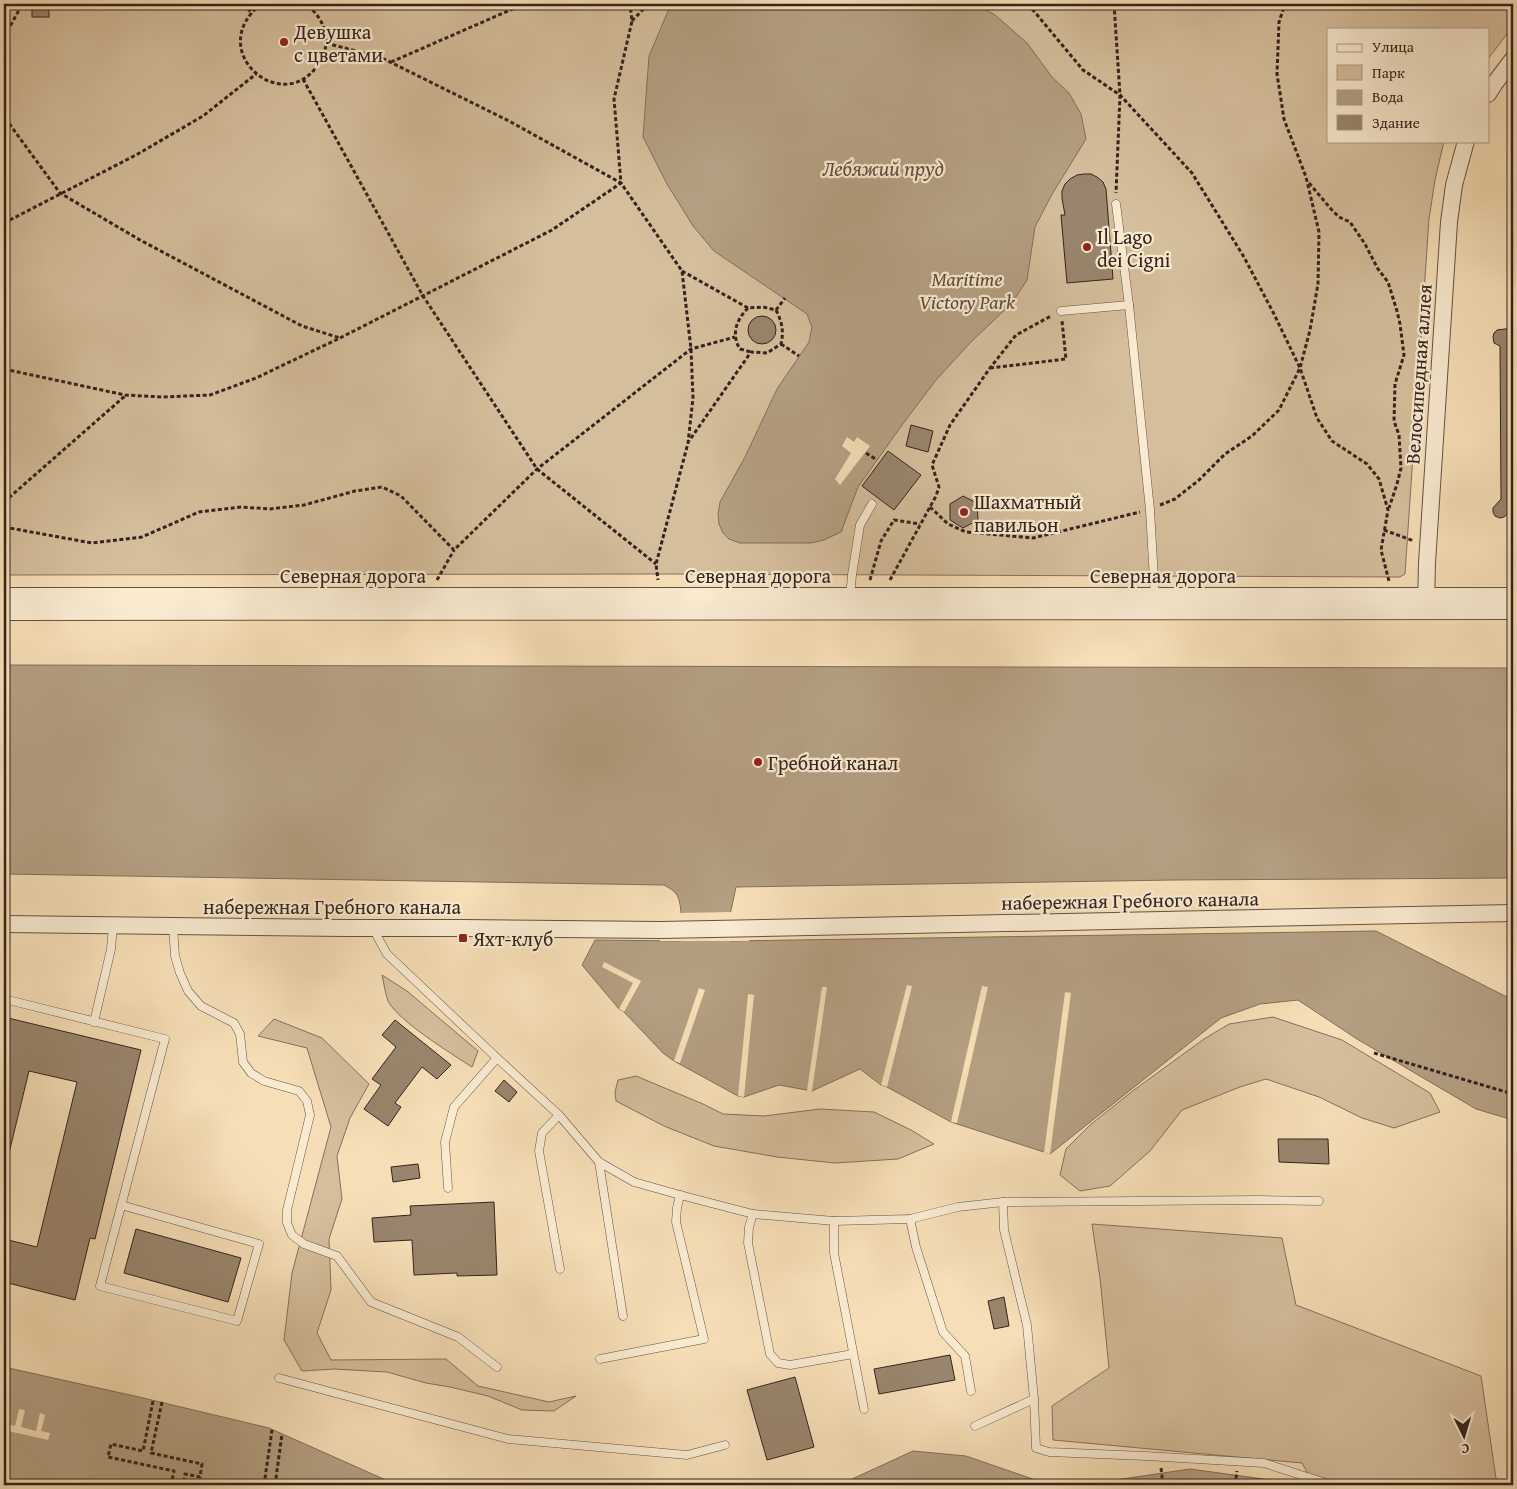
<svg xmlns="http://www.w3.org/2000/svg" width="1517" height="1489" viewBox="0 0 1517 1489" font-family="'Gentium Book Plus',serif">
<rect width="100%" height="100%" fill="#f6deb6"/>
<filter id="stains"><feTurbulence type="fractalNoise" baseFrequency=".004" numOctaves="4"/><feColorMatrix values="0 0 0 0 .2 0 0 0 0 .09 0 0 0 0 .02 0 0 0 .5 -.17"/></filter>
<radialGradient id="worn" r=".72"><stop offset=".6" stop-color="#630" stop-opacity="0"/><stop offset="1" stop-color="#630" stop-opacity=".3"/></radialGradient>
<!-- green -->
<g fill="#d5be9c" stroke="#84715d">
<polygon points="4,4 1513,4 1513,26 1488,59 1488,29 1328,29 1328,141 1444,141 1435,180 1429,219 1405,574 1400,577 667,574 4,575"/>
<path d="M382,975L407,991L478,1051L472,1067C452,1054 398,1021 388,1001C385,993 384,983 382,975Z"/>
<polygon points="1273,1017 1342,1040 1430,1093 1440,1112 1394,1128 1362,1118 1319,1097 1266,1079 1240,1087 1182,1110 1150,1151 1110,1186 1080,1191 1060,1175 1066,1149 1090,1125 1134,1090 1204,1039 1229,1024"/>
<polygon points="274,1019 322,1038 369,1084 350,1118 337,1156 342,1199 329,1239 331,1290 317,1333 331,1360 446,1359 478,1386 549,1402 576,1396 554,1411 522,1410 488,1396 450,1387 426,1383 387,1372 334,1369 302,1371 284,1340 292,1273 331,1127 307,1048 258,1036"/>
<polygon points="636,1076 703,1104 723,1114 764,1116 820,1109 874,1112 911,1130 934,1144 898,1159 835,1163 777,1157 714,1146 664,1126 616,1101 615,1092 618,1080"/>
<polygon points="1092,1224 1282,1238 1296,1305 1481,1376 1497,1485 1314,1485 1302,1463 1053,1440 1052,1406 1109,1368 1100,1278"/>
</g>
<!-- water -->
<g fill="#b49f82" stroke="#816e5a">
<polygon points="671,4 975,4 995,15 1027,43 1052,77 1069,93 1081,114 1086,139 1051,196 1035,227 1027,280 1012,303 971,342 936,380 902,425 858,487 841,532 824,540 811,543 740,543 729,539 723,533 719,524 718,514 720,502 745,457 777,389 809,342 812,327 807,314 714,251 693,226 667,184 643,137 649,56"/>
<path d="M4,665L1513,668V878L1175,880L736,887L730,915V941L1376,931L1513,1000V1120L1476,1109L1357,1039L1298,1000L1260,1004L1221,1018L1050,1154L951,1122L887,1087L881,1085L860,1069L812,1091L779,1085L744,1097L738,1096L674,1061L663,1053L624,1012L619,1009L582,965L595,940L680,941C681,929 683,905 677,895C674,890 669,888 664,885L4,874Z"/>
<polygon points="4,1367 139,1397 269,1428 397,1485 4,1485"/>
<polygon points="913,1451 966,1456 1050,1485 839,1485"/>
<polygon points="1190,1469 1271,1480 1277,1485 1082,1485"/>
</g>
<!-- pier -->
<g fill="#f6deb6">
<polygon points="847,437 854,442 857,437 870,446 840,485 835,479 851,453 842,446"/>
<polygon points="733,912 732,938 749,938 749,941 660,941 660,938 678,938 678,913"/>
<polygon points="604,962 641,981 624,1012 619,1009 633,983 602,967"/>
<polygon points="907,985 912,986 887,1087 881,1085"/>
<polygon points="982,986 988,987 957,1123 951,1122"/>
<polygon points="822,987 827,987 812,1091 807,1091"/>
<polygon points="699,988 705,990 680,1063 674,1061"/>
<polygon points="1065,992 1071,993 1050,1154 1044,1153"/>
<polygon points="748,994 754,995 744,1097 738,1096"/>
<polygon points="19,1409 25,1410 21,1427 36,1431 40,1413 45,1415 41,1431 50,1433 48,1440 4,1430 4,1423 15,1426"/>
</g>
<!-- building -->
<g fill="#99856d" stroke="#34241e">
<rect x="32" y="4" width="17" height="13"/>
<polygon points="1084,174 1091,174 1097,177 1103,182 1106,189 1113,279 1067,283 1061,215 1065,215 1062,198 1062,191 1065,184 1070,179 1077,175"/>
<circle cx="762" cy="330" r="14"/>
<polygon points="1513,328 1513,509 1504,517 1500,518 1495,516 1493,512 1493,508 1501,499 1500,346 1494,343 1493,337 1494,333 1497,330"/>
<polygon points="911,425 933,431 928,452 906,446"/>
<polygon points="888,451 921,475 894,510 862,486"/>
<polygon points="963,496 977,503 978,520 963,528 950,520 950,504"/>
<polygon points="4,1017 141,1050 95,1239 90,1238 75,1300 4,1282 4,1239 37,1247 77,1082 29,1071 9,1153 4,1153"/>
<polygon points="395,1020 451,1065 437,1079 422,1067 395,1103 401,1107 388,1126 364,1109 381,1085 372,1079 396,1047 382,1035"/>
<polygon points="504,1080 517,1092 509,1102 495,1091"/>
<polygon points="1278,1139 1328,1139 1329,1164 1279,1162"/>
<polygon points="418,1164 420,1178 393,1182 391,1167"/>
<polygon points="494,1202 497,1275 457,1276 457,1273 414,1275 412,1240 374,1242 372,1218 411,1215 410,1206"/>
<polygon points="136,1229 241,1258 228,1302 124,1273"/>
<polygon points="1004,1297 1009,1326 994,1329 988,1301"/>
<polygon points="950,1355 955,1380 879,1394 874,1369"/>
<polygon points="795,1377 814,1447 767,1460 747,1390"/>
</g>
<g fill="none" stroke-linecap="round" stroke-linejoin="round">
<!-- service casing -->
<g stroke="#645244" stroke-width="9">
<g id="service">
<polyline points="1116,204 1129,305 1150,510 1155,597"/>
<polyline points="1061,311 1129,305"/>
<polyline points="850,597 852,575 860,525 872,504"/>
<polyline points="173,926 175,956 180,973 188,991 201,1006 234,1023 240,1034 243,1062 251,1073 264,1081 299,1091 307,1101 310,1115 287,1210 287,1223 292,1235 304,1244 337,1256 371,1302 458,1337 497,1367"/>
<polyline points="377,928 377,936 387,954 497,1058 559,1115 599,1162 634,1182 680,1195 753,1214 834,1221 910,1219 958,1207 1003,1202 1260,1200 1319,1201"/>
<polyline points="4,999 165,1039 100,1286 237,1321 259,1244 121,1205"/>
<polyline points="94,1022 111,949 113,926"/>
<polyline points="559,1115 542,1133 539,1151 560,1269"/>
<polyline points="599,1162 623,1316"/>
<polyline points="448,1188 445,1142 454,1107 497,1058"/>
<polyline points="1003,1202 1004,1230 1027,1325 1034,1399 1036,1448 1049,1452 1146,1456 1264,1463 1332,1485"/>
<polyline points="753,1214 749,1227 748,1243 770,1354 778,1363 790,1365 853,1354"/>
<polyline points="910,1219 916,1247 943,1332 965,1356 971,1391"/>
<polyline points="834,1221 834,1253 864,1409"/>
<polyline points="600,1359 704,1339 676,1222 677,1208 680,1195"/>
<polyline points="279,1378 508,1439 687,1455 725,1445"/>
<polyline points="975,1426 1034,1399"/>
</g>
</g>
<!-- minor casing -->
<g stroke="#645244" stroke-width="18">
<g id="minor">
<polyline points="1488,94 1495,83 1513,59"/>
<polyline points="4,596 1513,596"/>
<polyline points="1426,606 1427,563 1449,222 1454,185 1466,141"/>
<polyline points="4,612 1513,611"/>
<polyline points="4,924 345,928 463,928 660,930 1513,913"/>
</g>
</g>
<!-- path -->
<g stroke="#34241e" stroke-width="3" stroke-dasharray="4 2.5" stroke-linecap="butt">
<polyline points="243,4 251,12"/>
<path d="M261,4C205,49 277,113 314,70C321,62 326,52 326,42C326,26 318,12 304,4"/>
<polyline points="1028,4 1083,70 1120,95 1192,173 1244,257 1274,314 1300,368 1317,418 1332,441 1367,464 1379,479 1388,510 1381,550 1389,581"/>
<polyline points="1114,4 1120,95 1116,193"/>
<polyline points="632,21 648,4"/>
<polyline points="4,37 18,12 18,4"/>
<polyline points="326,43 382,58 509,121 621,183 682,271 691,349 693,398 688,443 656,564 658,580"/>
<polyline points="391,62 524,4"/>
<polyline points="303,79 423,296 537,469 656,564"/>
<polyline points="4,120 8,122 60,193 140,240 302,326 340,338"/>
<polyline points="1309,183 1331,209 1339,217 1350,222 1365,244 1378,269 1388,282 1397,311 1400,324 1404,355 1395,384 1394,421 1399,435 1401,468 1397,484 1389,508"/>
<polyline points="4,223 136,155 203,116 256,74"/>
<path d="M682,271L748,308L763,307L776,310C782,322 784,331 781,344L767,353L751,352L689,441"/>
<path d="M748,308C736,320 731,335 740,349L751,352"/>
<polyline points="776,310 785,298"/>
<polyline points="781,344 799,356"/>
<polyline points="990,368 1066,359 1062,321"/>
<polyline points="4,369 125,395 162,397 210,395 256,378 340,338 552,230 621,183 614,99 632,21 630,4"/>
<polyline points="866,453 877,460"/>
<polyline points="4,502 125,396"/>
<polyline points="1160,505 1175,499 1199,480 1225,454 1252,436 1279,410 1300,368 1310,330 1318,284 1319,232 1306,177 1284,119 1277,74 1279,22 1285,4"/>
<polyline points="930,507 948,524 966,532 1033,538 1140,512"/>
<polyline points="4,527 92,543 142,537 199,512 241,507 270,509 304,505 355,491 382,487 401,496 454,550 537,469 691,349 735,337"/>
<polyline points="1384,530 1414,541"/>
<polyline points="437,580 454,550"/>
<polyline points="870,580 881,541 894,520 920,524"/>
<polyline points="890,580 936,496 939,487 932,465 950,425 990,368 1016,335 1051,316"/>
<polyline points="1374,1053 1513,1094"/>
<polyline points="153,1401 143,1451 111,1444 108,1457 174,1471 171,1485"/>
<polyline points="162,1402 151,1453 202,1464 200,1477 185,1474 183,1485"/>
<polyline points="1161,1468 1163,1485"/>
<polyline points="264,1485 272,1430"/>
<polyline points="275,1485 282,1434"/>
<polyline points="1043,1485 1043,1483"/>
<polyline points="1235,1485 1237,1471"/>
</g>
<!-- service -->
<use href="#service" stroke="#f9ead0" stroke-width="8"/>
<!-- minor -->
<use href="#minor" stroke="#f9ead0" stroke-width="16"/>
</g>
<!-- markers -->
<g fill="#8f2418" stroke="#f9ead0" stroke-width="2">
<circle cx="284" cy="42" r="5"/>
<circle cx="1087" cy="247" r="5"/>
<circle cx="964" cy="512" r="5"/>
<circle cx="758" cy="762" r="5"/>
<rect x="458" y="933" width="10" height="10" rx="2.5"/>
</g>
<g text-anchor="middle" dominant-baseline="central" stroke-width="4.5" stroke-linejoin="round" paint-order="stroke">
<!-- poi labels -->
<g font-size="20" fill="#34241e" stroke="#f9ead0" text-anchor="start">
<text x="294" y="31">Девушка<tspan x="294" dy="23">с цветами</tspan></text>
<text x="1097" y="236">Il Lago<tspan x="1097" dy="23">dei Cigni</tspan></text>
<text x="974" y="501">Шахматный<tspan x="974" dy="23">павильон</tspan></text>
<text x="768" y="762">Гребной канал</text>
<text x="473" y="938">Яхт-клуб</text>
</g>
<!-- park labels -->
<g font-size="20" font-style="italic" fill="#5c4a3e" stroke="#f9ead0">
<text x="967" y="278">Maritime<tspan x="967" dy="23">Victory Park</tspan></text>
</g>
<!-- street labels -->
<g font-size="20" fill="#34241e" stroke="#f9ead0">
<text transform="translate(1418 374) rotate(-86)">Велосипедная аллея</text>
<text x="353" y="575">Северная дорога</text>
<text x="758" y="575">Северная дорога</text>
<text x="1163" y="575">Северная дорога</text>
<text transform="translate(1130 900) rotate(-1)">набережная Гребного канала</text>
<text x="332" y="906">набережная Гребного канала</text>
</g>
<!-- water labels -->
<g font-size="21" font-style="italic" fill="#614f41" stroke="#f9ead0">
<text x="883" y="168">Лебяжий пруд</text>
</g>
</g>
<!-- margin -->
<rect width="1517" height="1489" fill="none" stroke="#f6deb6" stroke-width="20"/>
<rect x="5" y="5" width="1507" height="1479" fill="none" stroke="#34241e" stroke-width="2.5"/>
<rect x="10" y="10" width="1497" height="1469" fill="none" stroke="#34241e"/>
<!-- legend -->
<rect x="1327" y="28" width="162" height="115" fill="#f9ead0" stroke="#aa9b89"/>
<rect x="1337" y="44" width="25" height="8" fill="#f9ead0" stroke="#aa9b89"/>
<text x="1372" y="52" font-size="15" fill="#34241e">Улица</text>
<rect x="1337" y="65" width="25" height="15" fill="#d5be9c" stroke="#aa9b89"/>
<text x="1372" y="78" font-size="15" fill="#34241e">Парк</text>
<rect x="1337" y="90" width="25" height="15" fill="#b49f82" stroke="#aa9b89"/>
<text x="1372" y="102" font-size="15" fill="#34241e">Вода</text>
<rect x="1337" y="115" width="25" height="15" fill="#99856d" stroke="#aa9b89"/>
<text x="1372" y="128" font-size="15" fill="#34241e">Здание</text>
<!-- north arrow -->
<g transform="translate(1464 1436) rotate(175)" stroke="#f9ead0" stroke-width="4" paint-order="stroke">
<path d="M0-4L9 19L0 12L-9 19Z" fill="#34241e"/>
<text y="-8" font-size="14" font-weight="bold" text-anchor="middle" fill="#34241e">С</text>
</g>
<rect width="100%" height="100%" filter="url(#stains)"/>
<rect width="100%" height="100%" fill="url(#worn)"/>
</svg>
